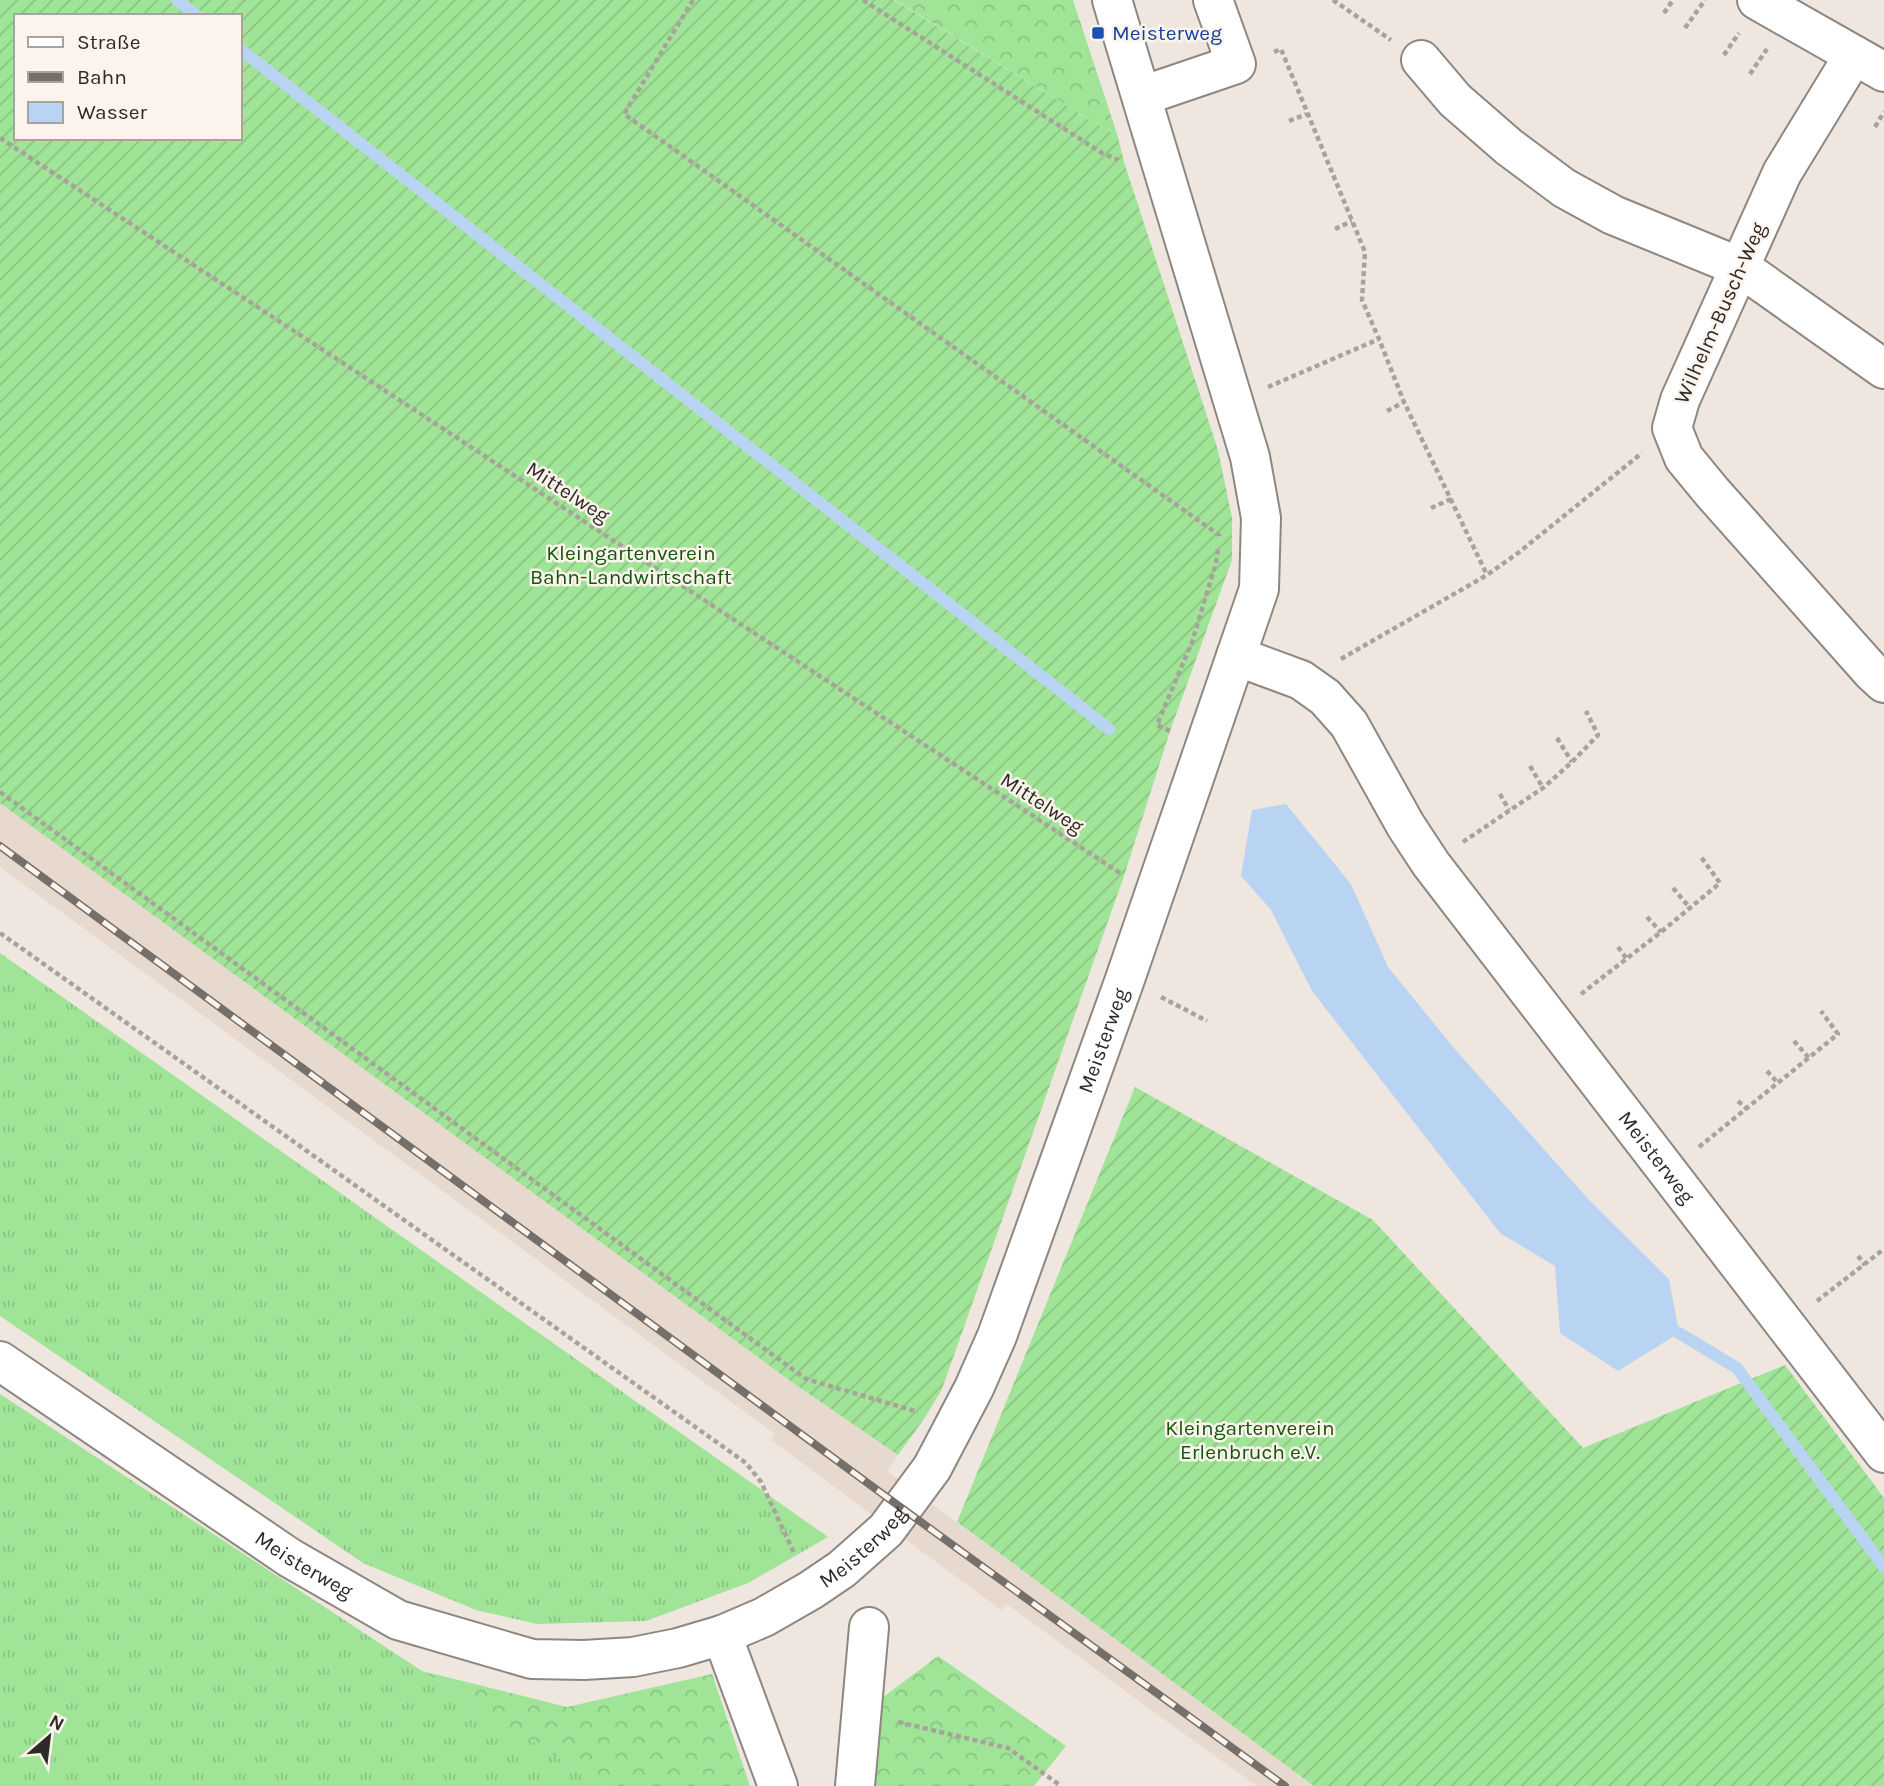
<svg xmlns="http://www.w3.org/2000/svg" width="1884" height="1786" viewBox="0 0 1884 1786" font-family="Karla,sans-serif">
<defs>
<pattern id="grass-tufts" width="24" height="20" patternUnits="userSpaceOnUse" patternTransform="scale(1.75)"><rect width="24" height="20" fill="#a0e497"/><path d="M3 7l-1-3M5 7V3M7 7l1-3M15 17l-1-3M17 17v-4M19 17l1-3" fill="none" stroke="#8ac482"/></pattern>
<pattern id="forest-crowns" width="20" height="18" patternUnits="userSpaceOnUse" patternTransform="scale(1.75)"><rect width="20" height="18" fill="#a0e497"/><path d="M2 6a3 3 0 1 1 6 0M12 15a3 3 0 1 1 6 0" fill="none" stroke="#8ac482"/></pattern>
<pattern id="garden-furrows" width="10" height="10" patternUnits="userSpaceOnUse" patternTransform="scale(1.75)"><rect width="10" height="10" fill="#a0e497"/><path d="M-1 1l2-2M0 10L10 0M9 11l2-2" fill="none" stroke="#8ac482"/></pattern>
</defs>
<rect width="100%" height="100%" fill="#efe6df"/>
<!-- built -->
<polygon fill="#e7d9cd" points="0,803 796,1385 898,1455 887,1471 1314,1786 1257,1786 1158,1715 1007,1604 1001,1610 771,1440 775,1434 0,867"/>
<!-- grass -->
<g fill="url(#grass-tufts)">
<polygon points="0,953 828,1537 748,1583 646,1621 537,1624 476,1610 363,1563 0,1316"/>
<polygon points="0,1394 422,1671 603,1786 0,1786"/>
</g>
<!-- forest -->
<g fill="url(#forest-crowns)">
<polygon points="895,0 1073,0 1118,137"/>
<polygon points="938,1656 1066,1746 1034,1786 874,1786 874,1704"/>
<polygon points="422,1671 567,1707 712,1674 750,1786 603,1786"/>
</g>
<!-- garden -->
<g fill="url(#garden-furrows)" fill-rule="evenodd">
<path d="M0,0H894L1118,137L1124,162L1218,450L1232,518V560L1170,731L1124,876L942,1389L926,1416L898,1455L796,1385L0,803ZM16,16H240V138H16Z"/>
<polygon points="1135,1087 1373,1220 1583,1448 1785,1365 1884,1498 1884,1786 1314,1786 957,1522"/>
</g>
<!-- water -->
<polygon fill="#b9d4f2" points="1286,804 1351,884 1388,967 1454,1048 1589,1200 1669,1279 1679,1333 1618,1371 1560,1333 1555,1266 1500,1233 1312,991 1271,910 1241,876 1252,810"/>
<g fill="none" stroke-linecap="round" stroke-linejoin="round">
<!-- stream -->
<g stroke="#b9d4f2" stroke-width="12">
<polyline points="177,0 197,16"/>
<polyline points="240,49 1109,729"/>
<polyline points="1679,1333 1737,1368 1884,1567"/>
</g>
<!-- minor casing -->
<g stroke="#8e8780" stroke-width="42">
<g id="minor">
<polyline points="1757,0 1884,72"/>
<polyline points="1854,55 1782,173 1680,400 1672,428 1684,458 1712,492 1872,672 1884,683"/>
<polyline points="1421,60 1455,100 1509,147 1564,188 1613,215 1740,267 1884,369"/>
<polyline points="1142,96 1236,64 1213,0"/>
<path id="s1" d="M1236,656L1301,680L1325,697L1349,724L1406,826L1431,864L1884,1453"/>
<path id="s2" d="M0,1361L290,1558L398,1620L532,1659L584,1660L633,1657L678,1648L722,1635L764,1617L811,1590L842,1569L886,1530L932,1468L974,1388L997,1336L1124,982L1259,589L1261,518L1250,457L1112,0"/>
<polyline points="722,1635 778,1786"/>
<polyline points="855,1786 869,1627"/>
</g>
</g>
<!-- path -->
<g stroke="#a9a29c" stroke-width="4.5" stroke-dasharray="5 3.5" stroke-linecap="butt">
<polyline points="693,0 624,114 1219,535 1219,536"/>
<polyline points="863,0 1102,153 1118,160"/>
<polyline points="1333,0 1391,40"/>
<polyline points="1664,13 1673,0"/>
<polyline points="1685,28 1705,0"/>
<polyline points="1274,52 1281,49 1365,252 1362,300 1379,339 1404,402 1487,575"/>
<polyline points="1724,55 1739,33"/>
<polyline points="1750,74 1767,49"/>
<polyline points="1289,121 1307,114"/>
<polyline points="1875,127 1884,112"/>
<polyline points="0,138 1120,873"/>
<polyline points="1335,229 1352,221"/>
<polyline points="1268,387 1379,339"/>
<polyline points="1387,411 1404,402"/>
<polyline points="1431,508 1451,499"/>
<polyline points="1341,659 1487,575 1518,553 1642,453"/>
<polyline points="1170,731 1157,725 1192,642 1216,563 1218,549"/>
<polyline points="1557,738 1572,762"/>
<polyline points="1530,766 1543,788"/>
<polyline points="0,792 806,1379 918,1412"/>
<polyline points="1500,794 1509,810"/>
<polyline points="1463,842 1543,788 1572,762 1598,735 1586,711"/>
<polyline points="1673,888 1690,908"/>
<polyline points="1647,917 1661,932"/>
<polyline points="0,933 746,1463 761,1482 794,1553"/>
<polyline points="1618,947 1627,959"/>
<polyline points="1581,994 1661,932 1720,883 1701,857"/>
<polyline points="1161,997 1207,1021"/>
<polyline points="1794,1041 1809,1058"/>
<polyline points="1767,1071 1778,1083"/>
<polyline points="1738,1101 1747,1109"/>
<polyline points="1699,1147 1838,1034 1821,1011"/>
<polyline points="1858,1256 1865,1265"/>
<polyline points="1817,1301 1884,1249"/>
<polyline points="898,1722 1008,1748 1061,1786"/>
</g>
<!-- minor -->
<use href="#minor" stroke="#fff" stroke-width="38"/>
<!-- rail casing -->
<g stroke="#746f6a" stroke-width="8">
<polyline id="rail" points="0,846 903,1509 1285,1786"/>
</g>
<!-- rail -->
<use href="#rail" stroke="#fcf4ec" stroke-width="5" stroke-dasharray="16" stroke-linecap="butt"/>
</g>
<!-- markers -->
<rect fill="#1a4fb4" stroke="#fcf4ec" stroke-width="2.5" x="1091" y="26" width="14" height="14" rx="3.5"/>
<g text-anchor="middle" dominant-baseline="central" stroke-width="5" stroke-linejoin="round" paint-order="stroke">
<!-- transit labels -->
<g font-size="21" fill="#164399" stroke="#fcf4ec" text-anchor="start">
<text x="1112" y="33">Meisterweg</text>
</g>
<!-- street labels -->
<g font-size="21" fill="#2d2a27" stroke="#fcf4ec">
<text transform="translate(1720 313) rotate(-66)">Wilhelm-Busch-Weg</text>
<text transform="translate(568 492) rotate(33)">Mittelweg</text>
<text transform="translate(1042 803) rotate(33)">Mittelweg</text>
<text stroke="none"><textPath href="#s2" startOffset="1542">Meisterweg</textPath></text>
<text stroke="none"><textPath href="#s1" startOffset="667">Meisterweg</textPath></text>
<text stroke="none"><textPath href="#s2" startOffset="975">Meisterweg</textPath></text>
<text stroke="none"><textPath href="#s2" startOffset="366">Meisterweg</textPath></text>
</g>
<!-- park labels -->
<g font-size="21" fill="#12560a" stroke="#fcf4ec">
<text x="631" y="553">Kleingartenverein<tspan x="631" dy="24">Bahn-Landwirtschaft</tspan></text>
<text x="1250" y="1428">Kleingartenverein<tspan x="1250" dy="24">Erlenbruch e.V.</tspan></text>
</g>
</g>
<!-- legend -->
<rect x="14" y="14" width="228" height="126" fill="#fcf4ec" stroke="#a9a39d" stroke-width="2"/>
<rect x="28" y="37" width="35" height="10" fill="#ffffff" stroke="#a9a39d" stroke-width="2"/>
<text x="77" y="49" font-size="21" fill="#2d2a27">Straße</text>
<rect x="28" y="72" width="35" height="10" fill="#746f6a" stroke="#a9a39d" stroke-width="2"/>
<text x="77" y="84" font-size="21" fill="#2d2a27">Bahn</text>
<rect x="28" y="102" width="35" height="21" fill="#b9d4f2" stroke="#a9a39d" stroke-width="2"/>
<text x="77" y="119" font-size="21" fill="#2d2a27">Wasser</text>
<!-- north arrow -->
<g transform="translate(49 1737) rotate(28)" stroke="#fcf4ec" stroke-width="5" paint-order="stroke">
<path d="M0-5L12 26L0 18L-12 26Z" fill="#2d2a27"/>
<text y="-10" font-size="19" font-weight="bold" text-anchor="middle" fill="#2d2a27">N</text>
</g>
</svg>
